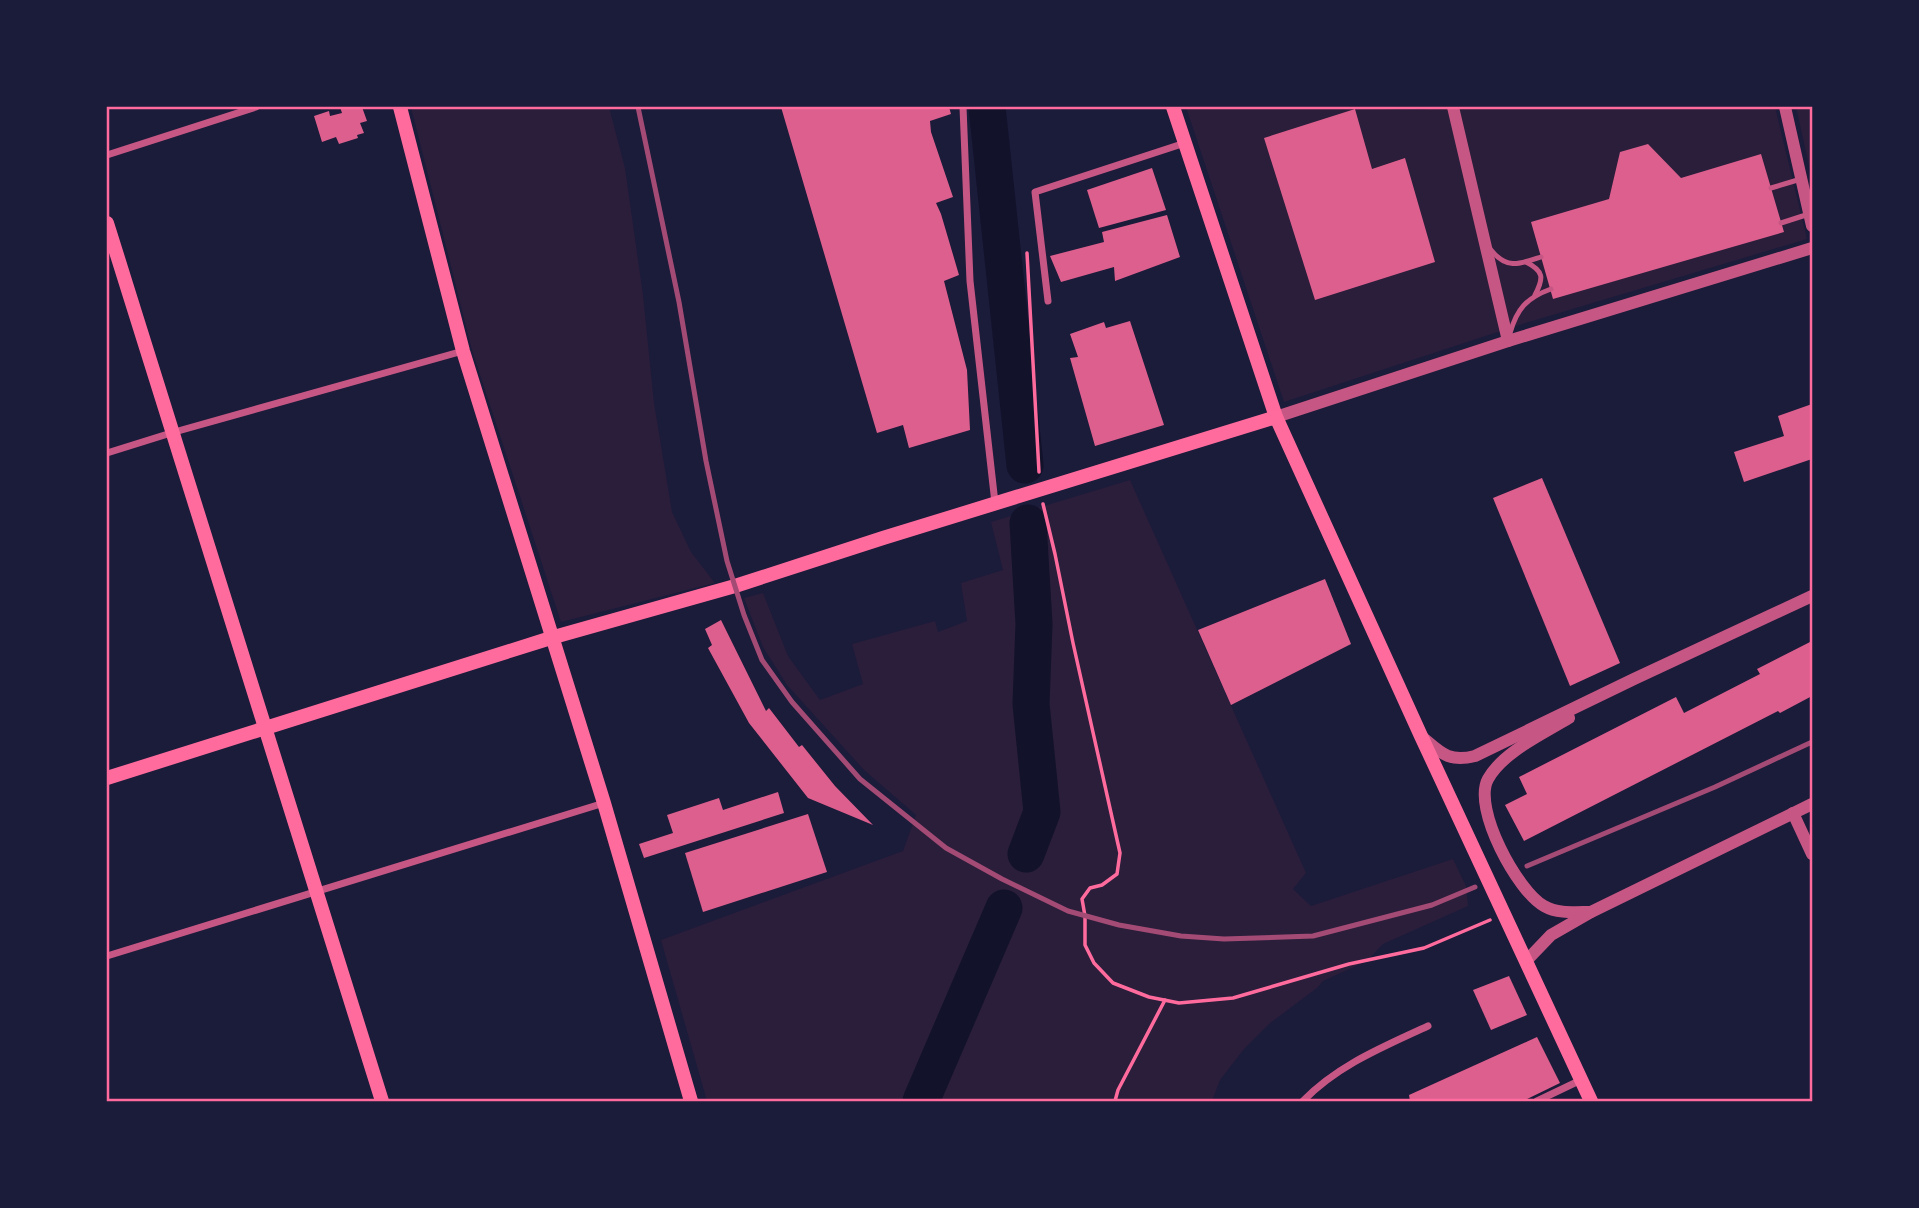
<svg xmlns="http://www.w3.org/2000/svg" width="1919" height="1208" viewBox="0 0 1919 1208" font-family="Montserrat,sans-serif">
<rect width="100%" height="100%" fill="#1b1b3a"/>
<!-- green -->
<g fill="#2a1e3b">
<polygon points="411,107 609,107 625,168 643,295 654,403 672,512 691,552 715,583 561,622 472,350"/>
<path d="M1186,107C1239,107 1291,106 1344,107C1377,107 1408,114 1441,107H1775L1807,239L1516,326L1284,402Z"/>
<polygon points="1796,107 1812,107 1812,179"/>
<polygon points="1130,480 1306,873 1293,889 1311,906 1453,859 1466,886 1468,906 1383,944 1367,961 1323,981 1317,988 1269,1024 1244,1049 1220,1080 1212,1101 707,1101 661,940 903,851 916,815 864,770 787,685 763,647 744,598 763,593 788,656 820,700 863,684 852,644 935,621 938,632 967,621 961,583 1003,570 991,522"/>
</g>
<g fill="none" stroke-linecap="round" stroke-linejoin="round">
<!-- river -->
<g stroke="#12122b" stroke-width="37">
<polyline points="987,107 1025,465"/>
<polyline points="1026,854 1042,812 1031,704 1034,624 1028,523"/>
<polyline points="921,1101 1004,908"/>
</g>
</g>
<!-- building -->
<g fill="#dd5f8e">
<polygon points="340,107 362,107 367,121 360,123 364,133 357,135 358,138 339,144 336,137 322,142 314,116 329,111 330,116 342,113"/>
<polygon points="781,107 949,107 951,114 930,121 931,132 953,197 936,203 941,214 959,275 944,281 967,370 970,430 909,448 903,425 877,433"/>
<polygon points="1355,109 1372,169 1405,158 1435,262 1315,300 1264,138"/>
<polygon points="1648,144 1681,178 1761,154 1784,232 1553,299 1531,222 1609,199 1620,152"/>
<polygon points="1152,168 1166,210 1099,228 1087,190"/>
<polygon points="1167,215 1180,257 1115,281 1114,267 1061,282 1050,256 1104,242 1102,232"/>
<polygon points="1130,321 1164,425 1095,446 1070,358 1078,357 1070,334 1104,322 1106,328"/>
<polygon points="1812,404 1812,459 1744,482 1734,452 1784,436 1778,416"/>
<polygon points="1542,478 1620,663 1570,686 1493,498"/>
<polygon points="1325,579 1351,644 1231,705 1198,630"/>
<polygon points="721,620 766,711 769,708 799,747 802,745 835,786 873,825 808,798 749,723 708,648 712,645 705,629"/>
<polygon points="1812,641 1812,696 1780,713 1778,711 1524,841 1505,805 1527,794 1519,777 1676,697 1684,713 1760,674 1757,669"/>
<polygon points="778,792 784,813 644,858 639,844 673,833 667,815 719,798 723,810"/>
<polygon points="808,814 827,872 703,912 685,853"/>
<polygon points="1509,976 1527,1015 1491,1030 1473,990"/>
<polygon points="1537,1037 1560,1083 1523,1101 1410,1101 1409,1095"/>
</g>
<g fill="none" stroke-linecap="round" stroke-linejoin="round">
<!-- path -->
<g stroke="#ff6b9d" stroke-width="3.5">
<polyline points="1027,253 1039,472"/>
<polyline points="1043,504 1055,554 1073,643 1120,853 1117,874 1102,885 1090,888 1082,899 1085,916 1085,945 1094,963 1113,983 1149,997 1179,1003 1233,998 1349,964 1424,948 1490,920"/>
<polyline points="1115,1101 1118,1090 1165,1000"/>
</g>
<!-- service -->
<g stroke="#c65784" stroke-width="5">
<polyline points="1771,188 1801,179"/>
<polyline points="1781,223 1809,214"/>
<path d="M1491,250C1507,270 1520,264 1541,257"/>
<path d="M1526,262C1544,271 1544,278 1535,295"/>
<path d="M1510,333C1517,309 1526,298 1551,289"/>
</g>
<!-- minor -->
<g stroke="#c65784" stroke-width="7">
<polyline points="963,107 970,281 995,503"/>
<polyline points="107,155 256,107"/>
<polyline points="1048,301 1035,192 1185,143"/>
<polyline points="107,453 171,433 463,351"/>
<polyline points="107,956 604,803"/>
<path d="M1303,1101C1338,1065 1383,1047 1428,1026"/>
<polyline points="1537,1101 1581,1080"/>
</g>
<!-- tertiary -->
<g stroke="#c65784" stroke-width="12">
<polyline points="1453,107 1508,341"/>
<polyline points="1785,107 1812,226"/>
<polyline points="1276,417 1508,341 1812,248"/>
<path d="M1569,718C1543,734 1503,752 1488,779C1472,808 1518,892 1544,906C1558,914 1575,912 1591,912"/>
<path d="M1421,736C1440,752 1448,763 1475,756L1634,679L1812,596"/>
<polyline points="1793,813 1812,854"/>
<polyline points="1526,961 1551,935 1591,912 1812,804"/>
</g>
<!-- secondary -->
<g stroke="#ff6b9d" stroke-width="14">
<polyline points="400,107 463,351 604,803 691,1101"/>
<polyline points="1173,107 1276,417 1421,736 1591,1101"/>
<polyline points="107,223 382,1101"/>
<polyline points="107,778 554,637 735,586 883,538 1276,417"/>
</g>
<!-- rail -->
<g stroke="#a44b75" stroke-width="5">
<polyline points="638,107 679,302 706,461 727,561 744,615 762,660 792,702 860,779 946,848 1002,879 1068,911 1119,925 1181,936 1224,939 1313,936 1432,905 1475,887"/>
<polyline points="1527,866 1715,787 1812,742"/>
</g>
</g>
<!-- border -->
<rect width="1919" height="1208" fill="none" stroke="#1b1b3a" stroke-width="217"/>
<rect x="108" y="108" width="1703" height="992" fill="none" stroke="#ff6b9d" stroke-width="2.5"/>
</svg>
